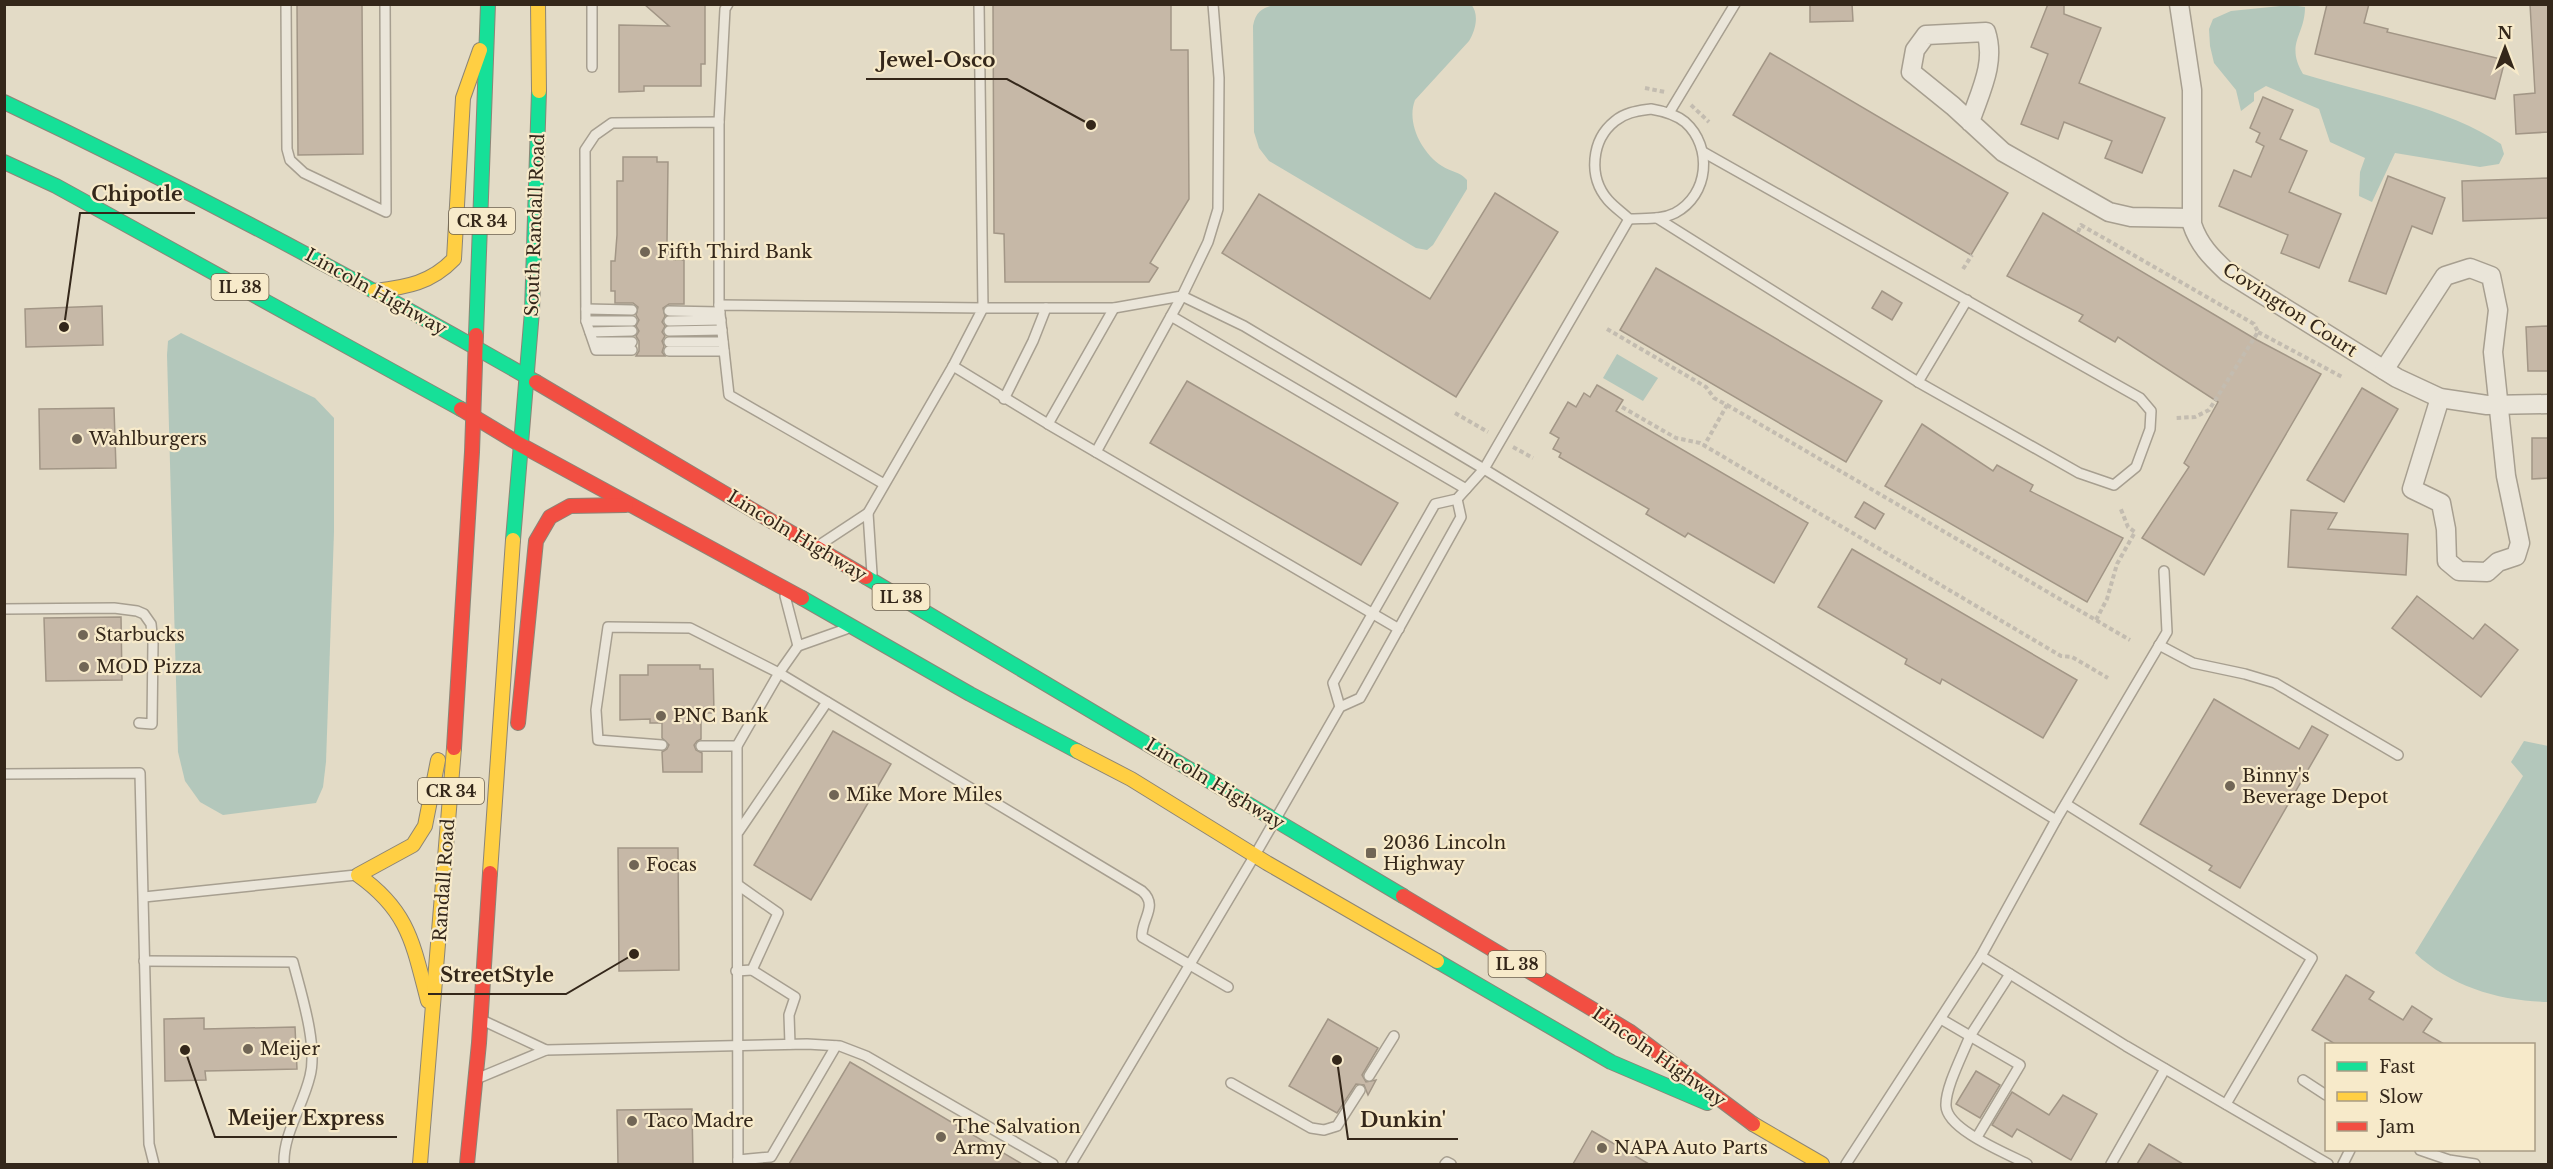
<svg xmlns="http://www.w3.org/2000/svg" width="2553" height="1169" viewBox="0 0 2553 1169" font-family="'Libre Baskerville',serif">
<rect width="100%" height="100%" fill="#e3dbc6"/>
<!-- water -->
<g fill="#b3c7bb">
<path d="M1279,4H1471C1480,15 1475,31 1469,41L1415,100C1406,123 1422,153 1442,166C1451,172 1459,171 1467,180V189L1433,245L1427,250L1416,248L1269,161L1259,148L1254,132L1253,26C1256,10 1264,7 1279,4Z"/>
<path d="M2291,5L2305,7C2305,36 2285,43 2303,74C2365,93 2449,108 2501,144L2504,154L2499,164L2480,167L2395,153L2372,202L2359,196L2360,172L2365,158L2330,142L2319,109L2266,86L2254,93V101L2241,111L2236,90L2214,63L2210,46L2209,29L2213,19L2231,11Z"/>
<polygon points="181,333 315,398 334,418 334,532 326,762 323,787 316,803 223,815 200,802 185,781 178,752 167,355 168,341"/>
<polygon points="1617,354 1658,378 1643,401 1603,378"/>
<path d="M2524,741L2548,746V1002C2500,1001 2451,987 2415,953L2523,776L2511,762Z"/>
</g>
<!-- building -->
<g fill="#c6b8a7" stroke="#a29686" stroke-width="1.5">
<polygon points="297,4 362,4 363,154 298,155"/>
<polygon points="644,4 705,4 705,64 701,64 701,86 644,86 644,91 619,92 619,25 669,26"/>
<polygon points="993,4 1171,4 1171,50 1188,50 1189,199 1150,263 1158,268 1149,282 1005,282 1004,234 994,233"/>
<polygon points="1810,4 1852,4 1853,21 1810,22"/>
<polygon points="2048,4 2064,4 2064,14 2101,28 2079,83 2165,118 2142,173 2105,158 2112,141 2064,122 2058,139 2021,124 2048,54 2031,47"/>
<polygon points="2327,4 2369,4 2364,23 2388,29 2387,32 2505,60 2495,99 2315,54"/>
<polygon points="2530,4 2548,4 2548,132 2516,134 2514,95 2535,93"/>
<polygon points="1770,53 2008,193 1971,255 1733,115"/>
<polygon points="2263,97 2293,110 2280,139 2307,151 2289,192 2341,214 2319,268 2281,253 2288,235 2219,206 2234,170 2251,177 2264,146 2256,142 2260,133 2250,128"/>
<polygon points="623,157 657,157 657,162 668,162 667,243 674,244 674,260 684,260 684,304 669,304 663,308 665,316 662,322 665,326 662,332 665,336 662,341 664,346 662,352 665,356 636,356 639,351 639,341 636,336 639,331 636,326 639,320 636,315 638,307 633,303 615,303 615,291 611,291 611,261 615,261 617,235 617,181 623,181"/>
<polygon points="2388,176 2445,198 2432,234 2412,226 2386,294 2349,281"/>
<polygon points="2548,178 2548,218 2463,221 2462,181"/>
<polygon points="1495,193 1558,232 1456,397 1222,253 1259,194 1430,299"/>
<polygon points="2043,213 2257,340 2321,374 2204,575 2142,538 2189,467 2184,463 2218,402 2118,337 2115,342 2079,321 2083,315 2007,276"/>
<polygon points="1656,268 1882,401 1846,462 1620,330"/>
<polygon points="1882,291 1902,303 1892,320 1872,308"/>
<polygon points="102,306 103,345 26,347 25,309"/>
<polygon points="2548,326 2548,371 2528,371 2526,327"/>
<polygon points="1187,381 1398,503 1361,565 1150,443"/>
<polygon points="1597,385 1623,400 1616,411 1808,523 1774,583 1688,533 1685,537 1646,514 1649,509 1559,457 1561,453 1553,449 1559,438 1550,433 1568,402 1576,407 1584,393 1590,397"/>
<polygon points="2362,388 2398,409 2344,502 2307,480"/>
<polygon points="114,408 116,468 40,469 39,409"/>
<polygon points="1922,424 1993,471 1997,465 2033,485 2030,491 2123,538 2087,602 1885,486"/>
<polygon points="2532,438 2548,438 2548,478 2532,479"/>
<polygon points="1864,502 1884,514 1875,529 1855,517"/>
<polygon points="2291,510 2337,513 2328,529 2408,534 2406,575 2288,567"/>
<polygon points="1852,549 2077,680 2043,738 1942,679 1940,684 1905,664 1907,659 1818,607"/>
<polygon points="2417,596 2473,639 2485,624 2518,650 2481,697 2392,628"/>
<polygon points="121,617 122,680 46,681 44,618"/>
<polygon points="648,665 700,665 700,669 713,669 714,713 701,713 701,739 697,741 694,745 696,750 702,753 702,772 663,772 662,752 667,749 669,745 662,738 662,723 650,723 650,719 620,720 620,675 648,675"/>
<polygon points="2214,699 2299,749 2312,726 2328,735 2240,888 2209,870 2212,866 2140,824"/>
<polygon points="833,731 891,764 811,900 754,865"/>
<polygon points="618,848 678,848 679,970 619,971"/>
<polygon points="2346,975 2374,992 2369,999 2403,1020 2412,1006 2432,1019 2423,1032 2444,1044 2335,1044 2312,1030"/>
<polygon points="204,1018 204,1029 295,1027 297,1069 205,1071 206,1080 165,1081 164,1019"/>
<polygon points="1328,1019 1378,1048 1362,1075 1366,1082 1376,1080 1368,1095 1364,1085 1356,1084 1337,1113 1289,1086"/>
<polygon points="850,1062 1022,1164 789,1164"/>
<polygon points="1976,1071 2000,1085 1980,1118 1956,1104"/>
<polygon points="2012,1092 2049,1115 2063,1095 2097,1114 2071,1160 2017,1129 2012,1137 1992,1125"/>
<polygon points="692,1109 693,1164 618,1164 617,1110"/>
<polygon points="1592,1131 1649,1164 1573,1164"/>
<polygon points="2149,1144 2183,1164 2137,1164"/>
</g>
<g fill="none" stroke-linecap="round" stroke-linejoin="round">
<!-- lane casing -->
<g stroke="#a79f90" stroke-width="12">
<g id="lane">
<polyline points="286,4 287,149 290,160 304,173 386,212 385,4"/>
<polyline points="592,4 592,67"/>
<polyline points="979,4 983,308 1114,308 1182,296 1208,242 1218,209 1219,78 1213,4"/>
<path d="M1651,109C1663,111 1675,114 1685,122C1713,147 1709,195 1675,213C1661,220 1645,218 1629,219C1623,213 1614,207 1608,200C1588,177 1591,140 1615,121C1626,112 1638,111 1651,109Z"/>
<polyline points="1669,113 1735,4"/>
<polyline points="719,122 725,9 728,4"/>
<polyline points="1657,218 1918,382 2079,473 2114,485 2136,467 2150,429 2151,411 2140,398 1703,152"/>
<polyline points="586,309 632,310"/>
<polyline points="669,311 720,312"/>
<polyline points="1171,316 1466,489"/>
<polyline points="586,321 632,321"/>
<polyline points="669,321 721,320"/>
<polyline points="669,331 722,330"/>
<polyline points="590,332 632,331"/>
<polyline points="594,342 632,342"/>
<polyline points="669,342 723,342"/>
<polyline points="632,350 596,350 586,321 585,150 595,135 612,123 719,122 719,305"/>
<polyline points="669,351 724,351"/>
<polyline points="953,366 1048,424 1114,308"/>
<polyline points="1918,382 1967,300"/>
<polyline points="1004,399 1033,341 1046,308"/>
<polyline points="1048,424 1399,629"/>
<polyline points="1096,452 1182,296 1244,326 1484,469 2056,820"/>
<polyline points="868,513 953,366 983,308 719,305 729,395 884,484"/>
<polyline points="821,544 868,513 872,574"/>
<polyline points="785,596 798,646 846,629"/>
<polyline points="4,609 114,608 137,611 144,614 151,624 153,643 152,724 139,723"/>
<polyline points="2159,645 2193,663 2245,674 2275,683 2398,755"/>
<polyline points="1340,707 1333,683 1435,504 1457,499 1484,469 1629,219"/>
<path d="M662,745L598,740L596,710L608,627L690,628L779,673L1142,891C1159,906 1141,919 1142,937L1228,987"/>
<polyline points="701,746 737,746"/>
<polyline points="4,774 140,773 149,1144 154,1164"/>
<polyline points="2066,804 2312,958 2226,1104"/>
<polyline points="739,831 827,702"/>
<polyline points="144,897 356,875"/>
<polyline points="1981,956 2126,1046 2328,1164"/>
<path d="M144,961L293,962C301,993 318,1045 310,1076C303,1106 283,1134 284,1164"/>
<polyline points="752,970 795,997 789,1015 790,1044"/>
<polyline points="736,971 752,970 778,913 738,885"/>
<path d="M1941,1019L1970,1036C1963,1054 1945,1088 1946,1106C1947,1130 2008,1154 2027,1164"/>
<polyline points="546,1050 807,1044 840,1046 866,1056 1053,1164"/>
<polyline points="1369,1076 1394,1036"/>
<polyline points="481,1077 546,1050 484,1021"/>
<polyline points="2303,1080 2326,1095"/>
<polyline points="1231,1083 1311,1128 1324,1130 1337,1126 1360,1090"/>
<polyline points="1977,1137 2020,1065 1970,1036 2010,974"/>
<polyline points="2420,1150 2449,1160 2475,1164"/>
<polyline points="738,1160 771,1157 836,1046"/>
<polyline points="738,1164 737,746 779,673 798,646"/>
<polyline points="1071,1164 1255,855 1340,707 1360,698 1461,517 1457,499"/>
<polyline points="1445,1164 1447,1162 1451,1164"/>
<polyline points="1846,1164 1981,956 2056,820 2167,632 2164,571"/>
<polyline points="2111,1164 2165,1069"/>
<polyline points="2343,1164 2350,1150"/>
</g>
</g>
<!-- street casing -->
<g stroke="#a79f90" stroke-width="21">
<g id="street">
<path d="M2179,4L2192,90V224C2199,245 2211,257 2227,272L2397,378L2440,398L2487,405L2548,404"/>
<path d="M1970,122C1980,92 1996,63 1986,32L1926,35L1915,50L1911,72L1953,106L2003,152L2109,212L2131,217L2191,218"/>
<polyline points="2384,370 2445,276 2470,268 2491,276 2498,310 2493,352 2506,476 2520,543 2516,556 2498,562 2487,572 2459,571 2447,561 2446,529 2441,503 2412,489 2440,398"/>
</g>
</g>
<!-- fast casing -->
<g stroke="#8c8577" stroke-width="16">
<g id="fast">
<path d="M4,102C186,188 362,282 536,382"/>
<polyline points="4,162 56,186 461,409"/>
<polyline points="476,335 488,4"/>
<polyline points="513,540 532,311 539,91"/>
<polyline points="866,577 1403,896"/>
<polyline points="802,598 970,694 1077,751"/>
<polyline points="1437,961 1611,1062 1707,1103"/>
</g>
</g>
<!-- slow casing -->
<g stroke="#8c8577" stroke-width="16">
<g id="slow">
<polyline points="538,4 539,91"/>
<path d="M375,291C407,287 431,283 454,259L463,98L480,50"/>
<polyline points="1077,751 1131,779 1267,863 1437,961"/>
<polyline points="490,873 513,540"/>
<path d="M428,1001C413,944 409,911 358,875L413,845L425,826L438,760"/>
<polyline points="1753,1124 1822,1164"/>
<polyline points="420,1164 454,748"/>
</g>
</g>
<!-- jam casing -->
<g stroke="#8c8577" stroke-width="16">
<g id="jam">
<polyline points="536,382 866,577"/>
<polyline points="461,409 519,444 802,598"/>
<polyline points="518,723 536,541 550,517 570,506 626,505"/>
<polyline points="454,748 472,452 476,335"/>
<polyline points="1403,896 1629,1031 1753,1124"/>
<polyline points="467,1164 479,1043 490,873"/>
</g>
</g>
<!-- path -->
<g stroke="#c3bcb0" stroke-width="4" stroke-dasharray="4.5 3" stroke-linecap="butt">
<polyline points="1645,88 1665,92"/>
<polyline points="1691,105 1709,122"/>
<polyline points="2078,232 2081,225 2254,324 2258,332 2209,410 2195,417 2175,418"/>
<polyline points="1963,269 1972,255"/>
<polyline points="1607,329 1706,387 1714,398 1727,405 1704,446"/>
<polyline points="2258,332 2344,378"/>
<polyline points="1727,405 2130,640"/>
<polyline points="1622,407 1676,438 1700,443 2061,656 2072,657 2108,678"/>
<polyline points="1455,413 1488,432"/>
<polyline points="1513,447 1533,458"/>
<polyline points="2096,620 2107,599 2117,564 2135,532 2128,527 2120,507"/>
</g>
<!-- lane -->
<use href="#lane" stroke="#eae5d9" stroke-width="9"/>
<!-- street -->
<use href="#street" stroke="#eae5d9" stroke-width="18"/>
<!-- fast -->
<use href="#fast" stroke="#16e098" stroke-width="14"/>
<!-- slow -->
<use href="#slow" stroke="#ffcf43" stroke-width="14"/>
<!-- jam -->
<use href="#jam" stroke="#f24e42" stroke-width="14"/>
</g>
<!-- markers -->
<g fill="#716656" stroke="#f7eaca" stroke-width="2">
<circle cx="645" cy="252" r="6"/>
<circle cx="77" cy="439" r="6"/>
<circle cx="83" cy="635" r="6"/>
<circle cx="84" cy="667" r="6"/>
<circle cx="661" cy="716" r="6"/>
<circle cx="2230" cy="786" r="6"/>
<circle cx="834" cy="795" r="6"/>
<rect x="1365" y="847" width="12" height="12" rx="3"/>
<circle cx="634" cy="865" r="6"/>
<circle cx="248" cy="1049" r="6"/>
<circle cx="632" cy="1121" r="6"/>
<circle cx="941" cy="1137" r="6"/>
<circle cx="1602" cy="1148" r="6"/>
</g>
<g text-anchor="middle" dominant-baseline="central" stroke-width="4.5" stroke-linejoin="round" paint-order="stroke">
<!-- shield labels -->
<g fill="#f7eaca" stroke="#6e624f" stroke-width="1.5">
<rect x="449" y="208" width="66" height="26" rx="4.5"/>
<rect x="211.5" y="274" width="57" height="26" rx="4.5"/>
<rect x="872.5" y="584" width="57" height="26" rx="4.5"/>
<rect x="418" y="778" width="66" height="26" rx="4.5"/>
<rect x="1488.5" y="951" width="57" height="26" rx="4.5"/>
</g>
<g font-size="16" font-weight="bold" fill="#34271a">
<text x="482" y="221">CR 34</text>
<text x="240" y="287">IL 38</text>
<text x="901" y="597">IL 38</text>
<text x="451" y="791">CR 34</text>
<text x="1517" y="964">IL 38</text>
</g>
<!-- street labels -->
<g font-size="18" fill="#34271a" stroke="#f7eaca">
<text transform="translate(535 225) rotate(-88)">South Randall Road</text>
<text transform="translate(376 292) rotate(29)">Lincoln Highway</text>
<text transform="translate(2290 310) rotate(33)">Covington Court</text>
<text transform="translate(797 536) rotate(31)">Lincoln Highway</text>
<text transform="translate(1215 784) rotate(31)">Lincoln Highway</text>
<text transform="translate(444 880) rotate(-86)">Randall Road</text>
<text transform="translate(1659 1057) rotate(35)">Lincoln Highway</text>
</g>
<!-- poi labels -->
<g font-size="18" fill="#34271a" stroke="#f7eaca" text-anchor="start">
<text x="657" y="252">Fifth Third Bank</text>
<text x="89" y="439">Wahlburgers</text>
<text x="95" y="635">Starbucks</text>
<text x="96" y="667">MOD Pizza</text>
<text x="673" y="716">PNC Bank</text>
<text x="2242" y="776">Binny's<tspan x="2242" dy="21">Beverage Depot</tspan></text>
<text x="846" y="795">Mike More Miles</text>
<text x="1383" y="843">2036 Lincoln<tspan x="1383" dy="21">Highway</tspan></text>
<text x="646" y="865">Focas</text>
<text x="260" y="1049">Meijer</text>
<text x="644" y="1121">Taco Madre</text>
<text x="953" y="1127">The Salvation<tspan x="953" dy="21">Army</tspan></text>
<text x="1614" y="1148">NAPA Auto Parts</text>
</g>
</g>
<!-- callouts -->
<path fill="none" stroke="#34271a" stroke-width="2" d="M1091 125L1007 79H866M64 327L80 213H195M634 954L566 994H428M185 1050L215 1137H397M1337 1060L1348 1139H1458"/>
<g fill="#34271a" stroke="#f7eaca" stroke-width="2">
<circle cx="1091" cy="125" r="6"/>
<circle cx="64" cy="327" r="6"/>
<circle cx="634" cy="954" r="6"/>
<circle cx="185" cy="1050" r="6"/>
<circle cx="1337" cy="1060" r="6"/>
</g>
<g font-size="20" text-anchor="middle" font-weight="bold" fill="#34271a" stroke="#f7eaca" stroke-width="4.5" stroke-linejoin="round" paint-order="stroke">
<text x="937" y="67">Jewel-Osco</text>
<text x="137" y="201">Chipotle</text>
<text x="497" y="982">StreetStyle</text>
<text x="306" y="1125">Meijer Express</text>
<text x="1403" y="1127">Dunkin'</text>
</g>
<!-- border -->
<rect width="2553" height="1169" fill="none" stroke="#34271a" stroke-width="12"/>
<!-- legend -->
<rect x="2325" y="1043" width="210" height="108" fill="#f7eaca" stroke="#a99c84" stroke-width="1.5"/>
<rect x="2337" y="1062" width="30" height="9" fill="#16e098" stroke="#a99c84" stroke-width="1.5"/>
<text x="2379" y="1073" font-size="18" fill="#34271a">Fast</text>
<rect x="2337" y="1092" width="30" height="9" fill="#ffcf43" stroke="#a99c84" stroke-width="1.5"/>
<text x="2379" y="1103" font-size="18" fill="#34271a">Slow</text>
<rect x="2337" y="1122" width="30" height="9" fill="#f24e42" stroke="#a99c84" stroke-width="1.5"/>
<text x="2379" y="1133" font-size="18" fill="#34271a">Jam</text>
<!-- north arrow -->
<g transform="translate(2505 48)" stroke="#f7eaca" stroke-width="4.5" paint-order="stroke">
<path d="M0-4.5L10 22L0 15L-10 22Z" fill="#34271a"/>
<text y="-9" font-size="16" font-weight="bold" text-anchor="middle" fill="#34271a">N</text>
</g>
</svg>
